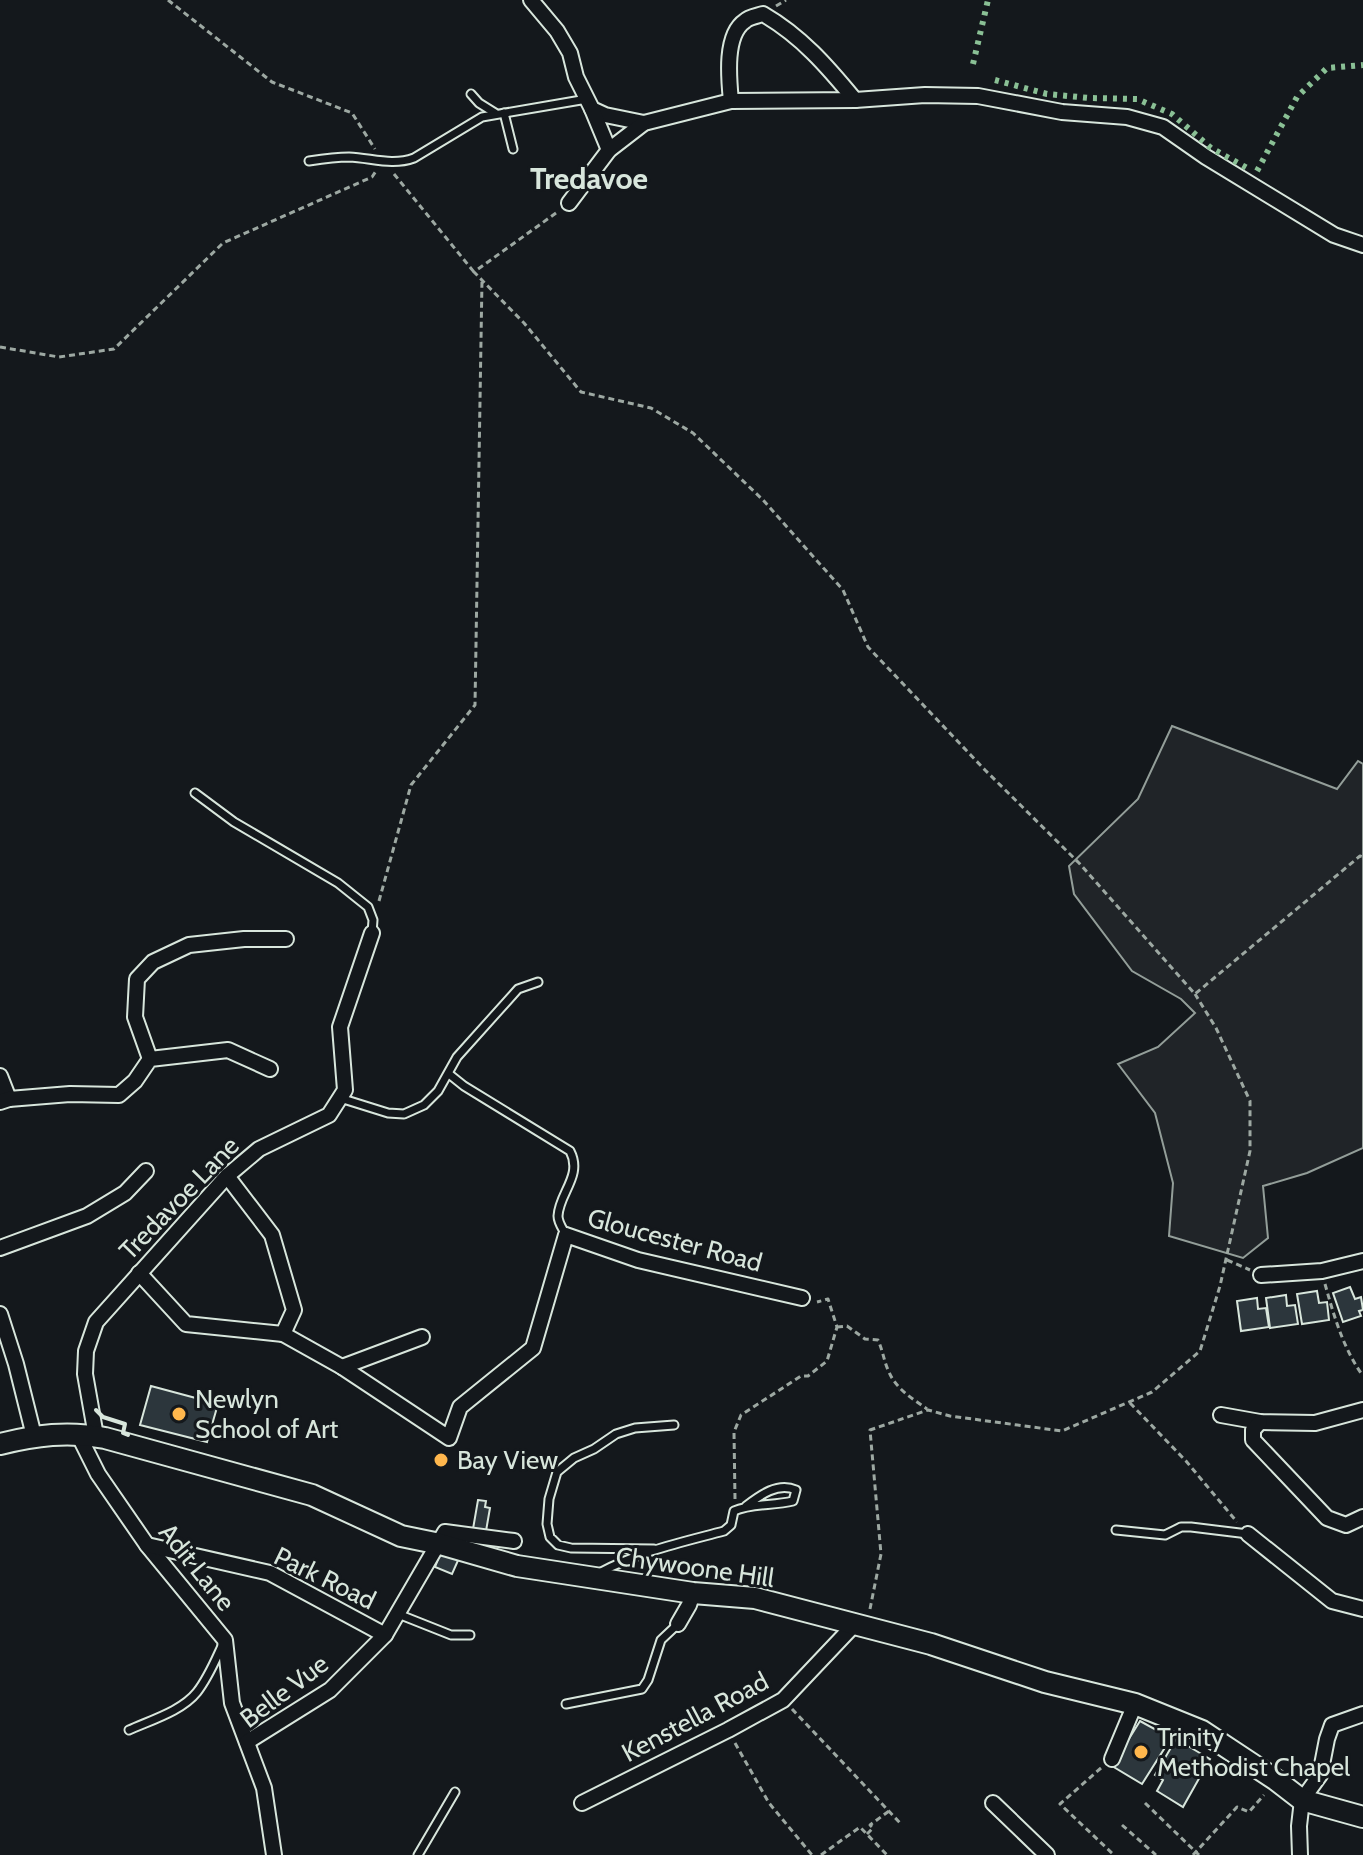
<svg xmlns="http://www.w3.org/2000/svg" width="1363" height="1855" viewBox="0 0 1363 1855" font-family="Cabin,sans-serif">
<rect width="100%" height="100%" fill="#14181c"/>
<!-- green -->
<polygon fill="#202428" stroke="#939e99" stroke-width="2" points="1172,726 1337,789 1358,761 1363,764 1363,1148 1307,1173 1263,1186 1268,1238 1243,1258 1169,1236 1173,1183 1155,1113 1118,1064 1158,1047 1195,1013 1181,999 1132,971 1074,894 1069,866 1138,799"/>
<!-- building -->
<g fill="#2c363c" stroke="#d8e6dc" stroke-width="2">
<polygon points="1350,1287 1355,1299 1361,1297 1363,1310 1359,1311 1361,1316 1343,1322 1333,1293"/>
<polygon points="1317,1291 1319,1303 1327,1302 1329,1320 1302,1324 1297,1294"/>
<polygon points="1286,1295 1287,1306 1295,1305 1298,1324 1270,1328 1266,1298"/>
<polygon points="1257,1298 1258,1309 1266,1308 1269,1327 1241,1331 1237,1301"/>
<polygon points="151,1386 218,1404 207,1442 140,1425"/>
<polygon points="478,1500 486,1501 485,1507 490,1508 486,1531 473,1529"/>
<polygon points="442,1549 460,1556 452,1574 435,1567"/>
<polygon points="1140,1721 1171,1738 1142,1784 1112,1766"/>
<polygon points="1176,1739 1210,1759 1183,1807 1157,1791 1163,1780 1155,1775"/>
</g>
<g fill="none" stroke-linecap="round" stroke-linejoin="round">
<!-- lane casing -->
<g stroke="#d8e6dc" stroke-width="11">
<g id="lane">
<polyline points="471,94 479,103 495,113"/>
<polyline points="504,113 513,149"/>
<path d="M309,161C322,159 336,157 349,157C372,158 392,166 414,158L482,117L587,99"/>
<polyline points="195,793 234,822 338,883 368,907 373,920 372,933"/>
<path d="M449,1074L464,1086L570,1151C583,1176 559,1193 558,1216C558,1223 563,1229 566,1235"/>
<polyline points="340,1098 388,1113 404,1114 424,1105 438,1091 457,1057 518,989 538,982"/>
<polyline points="1116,1530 1165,1535 1181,1527 1191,1527 1248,1534"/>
<polyline points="654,1549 571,1548 558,1545 550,1537 547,1524 549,1499 557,1472 574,1458 594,1449 616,1434 635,1428 674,1425"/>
<path d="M599,1573C641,1551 679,1543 724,1531L731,1525L734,1511C752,1503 773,1506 793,1501L796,1490C778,1482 760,1495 746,1506"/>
<polyline points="398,1614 451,1635 470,1635"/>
<polyline points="566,1704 642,1689 648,1680 661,1640 678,1624"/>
<path d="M129,1730C151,1720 182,1711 197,1692C208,1678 215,1661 222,1646"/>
<polyline points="418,1855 455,1792"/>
</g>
</g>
<!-- street casing -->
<g stroke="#d8e6dc" stroke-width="18">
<g id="street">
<polyline points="531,0 557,31 570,53 576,77 592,109 605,115 644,123"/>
<path d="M731,101C729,80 724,35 745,21C749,17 757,16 763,14C801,36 827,66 855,100"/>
<polyline points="592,109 609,150"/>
<polyline points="569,203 609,150 644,123 731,101 855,100 925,95 978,96 1062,112 1127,117 1163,127 1206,157 1334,235 1363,245"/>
<polyline points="150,1059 135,1017 137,979 153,962 189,945 244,939 286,939"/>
<polyline points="0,1076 9,1099"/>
<polyline points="0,1102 9,1099 70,1094 119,1095 135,1081 150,1059 228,1050 270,1069"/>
<polyline points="227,1176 272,1235 294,1310 283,1334"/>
<polyline points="0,1248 87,1216 125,1193 146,1171"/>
<polyline points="139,1273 186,1324 283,1334 342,1367 449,1438 460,1407 533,1348 566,1235 638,1260 802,1298"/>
<polyline points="1261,1275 1322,1271 1363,1261"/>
<polyline points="0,1314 16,1364 34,1436"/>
<polyline points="342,1367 422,1337"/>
<polyline points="1221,1415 1260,1422 1315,1423 1363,1410"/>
<polyline points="1260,1422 1253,1430 1253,1440 1327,1518 1346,1525 1363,1517"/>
<polyline points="78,1434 98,1474 147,1545 225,1640 232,1703 264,1788 274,1855"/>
<polyline points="96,1436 85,1374 86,1351 96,1322 227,1176 259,1149 329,1115 345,1090 340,1027 372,933"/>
<polyline points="1248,1534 1332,1601 1363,1609"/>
<polyline points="147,1545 270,1573 385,1635"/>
<polyline points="678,1624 689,1605 693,1593"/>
<polyline points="247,1742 330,1690 385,1635 445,1532 514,1541"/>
<polyline points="1112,1759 1135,1704"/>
<polyline points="582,1803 728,1730 783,1700 854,1625"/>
<polyline points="993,1803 1047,1855"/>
<polyline points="1300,1855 1299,1826 1302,1800 1320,1775 1327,1739 1332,1725 1363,1714"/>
</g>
</g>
<!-- secondary casing -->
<g stroke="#d8e6dc" stroke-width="24">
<path id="secondary" d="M0,1444C36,1435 68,1431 105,1438L312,1495L401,1536L440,1544L517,1566L693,1593L755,1598L931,1644L1045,1682L1135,1704L1202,1731L1276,1780L1302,1800L1363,1817"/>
</g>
<!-- path -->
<g stroke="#9da8a2" stroke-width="3" stroke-dasharray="6 4" stroke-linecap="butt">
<polyline points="168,0 272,82 352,113 375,149"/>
<polyline points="776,6 786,0"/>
<polyline points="394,174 474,272"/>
<polyline points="556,213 474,272 524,323 581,392 651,408 693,433 763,500 843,590 868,647 985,770 1079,863 1195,994 1360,856 1363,857"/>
<polyline points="0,347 59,357 114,349 223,243 372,177 376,171"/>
<polyline points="379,901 411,785 475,705 482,280"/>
<polyline points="1227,1260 1250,1270"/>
<path d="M1325,1284C1334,1316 1343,1348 1363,1376"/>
<path d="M837,1327L847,1326L865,1339L878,1340C883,1351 884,1362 889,1372C896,1389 913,1399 927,1409"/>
<polyline points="1130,1403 1186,1461 1237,1522"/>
<polyline points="735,1499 734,1432 741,1415 801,1376 808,1376 827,1361 837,1327 828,1299 817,1302"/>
<polyline points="870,1609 881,1554 870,1430 928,1410 950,1416 1062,1431 1152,1392 1200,1351 1220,1286 1250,1151 1250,1101 1216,1028 1195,994"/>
<polyline points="792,1709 902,1825"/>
<polyline points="735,1743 769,1803 812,1855"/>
<polyline points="1101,1768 1060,1804 1114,1855"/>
<polyline points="1145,1803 1199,1855"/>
<polyline points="1122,1825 1156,1855"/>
<polyline points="867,1834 873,1828 870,1825 889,1811"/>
<polyline points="821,1855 860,1827 887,1855"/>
<polyline points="1193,1855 1237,1807 1249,1812 1264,1795"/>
</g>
<!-- lane -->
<use href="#lane" stroke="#14181c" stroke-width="7"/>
<!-- street -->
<use href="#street" stroke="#14181c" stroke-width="14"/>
<!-- secondary -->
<use href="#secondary" stroke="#14181c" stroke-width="20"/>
<!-- hedge -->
<g stroke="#8ac095" stroke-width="6" stroke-dasharray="4 6" stroke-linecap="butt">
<polyline points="973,64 988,0"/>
<polyline points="995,80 1047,94 1089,98 1137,99 1172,114 1211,148 1247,168"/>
<polyline points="1257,171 1297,97 1327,68 1363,65"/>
</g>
<!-- wall -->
<polyline stroke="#d8e6dc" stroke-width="4" points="96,1410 103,1417 125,1424 123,1433 128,1435"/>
</g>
<!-- markers -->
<g fill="#ffb74d" stroke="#14181c" stroke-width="3">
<circle cx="179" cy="1414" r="8"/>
<circle cx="441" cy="1460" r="8"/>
<circle cx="1141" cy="1752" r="8"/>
</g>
<g text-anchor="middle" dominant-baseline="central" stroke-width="6" stroke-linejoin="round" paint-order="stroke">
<!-- street labels -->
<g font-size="26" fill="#d8e6dc" stroke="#14181c">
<text transform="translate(179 1198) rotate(-46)">Tredavoe Lane</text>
<text transform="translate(675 1240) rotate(15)">Gloucester Road</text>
<text transform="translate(197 1567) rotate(51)">Adit Lane</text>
<text transform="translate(695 1567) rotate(8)">Chywoone Hill</text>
<text transform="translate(325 1578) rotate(26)">Park Road</text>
<text transform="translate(284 1691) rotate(-37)">Belle Vue</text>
<text transform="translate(695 1717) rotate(-28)">Kenstella Road</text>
</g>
<!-- poi labels -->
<g font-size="26" fill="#d8e6dc" stroke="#14181c" text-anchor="start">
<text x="195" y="1399">Newlyn<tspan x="195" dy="30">School of Art</tspan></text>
<text x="457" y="1460">Bay View</text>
<text x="1157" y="1737">Trinity<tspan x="1157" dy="30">Methodist Chapel</tspan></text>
</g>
<!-- quarter labels -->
<g font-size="30" font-weight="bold" fill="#d8e6dc" stroke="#14181c">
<text x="589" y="178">Tredavoe</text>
</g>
</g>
</svg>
